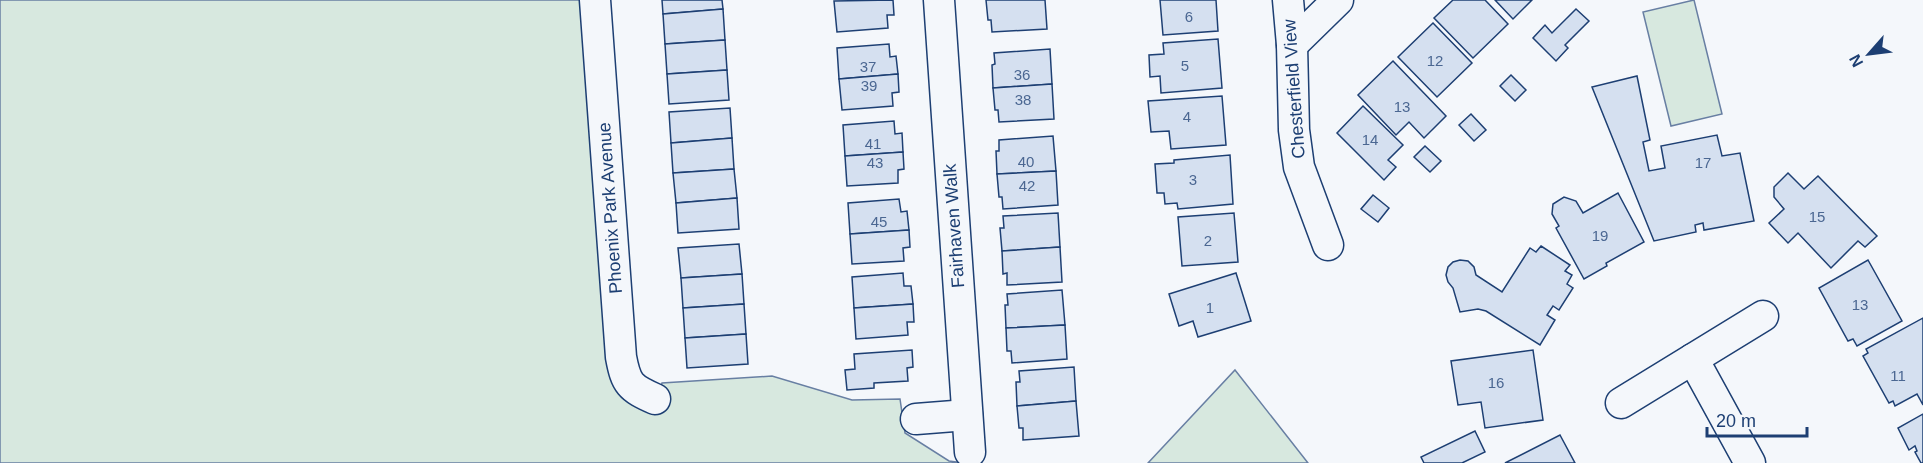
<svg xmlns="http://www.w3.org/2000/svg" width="1923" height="463" viewBox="0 0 1923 463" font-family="Helvetica,sans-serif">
<rect width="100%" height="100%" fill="#f4f7fb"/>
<!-- green -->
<g fill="#d7e8df" stroke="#687fa3" stroke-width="1.5">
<polygon points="0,0 583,0 608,359 652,413 662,383 772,376 852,400 900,399 905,433 949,461 964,463 0,463"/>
<polygon points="1694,0 1722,114 1671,126 1643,12"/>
<polygon points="1235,370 1308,463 1148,463"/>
</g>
<!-- building -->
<g fill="#d5e0f0" stroke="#1d3f73" stroke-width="1.5">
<polygon points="662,0 722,0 723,9 663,14"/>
<polygon points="893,0 894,15 887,15 888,28 837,32 834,1"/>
<polygon points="986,0 1045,0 1047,29 992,32 991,20 988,20"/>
<polygon points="1160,0 1216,0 1218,31 1163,35"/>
<polygon points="1453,0 1485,0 1508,24 1473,58 1434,18"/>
<polygon points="1495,0 1532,0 1513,19"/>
<polygon points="723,9 725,40 665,44 663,14"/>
<polygon points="1576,9 1589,21 1565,45 1568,48 1556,61 1533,38 1545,25 1552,33"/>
<polygon points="1433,23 1472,63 1437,97 1398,57"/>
<polygon points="1218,39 1222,88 1161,93 1160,76 1150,77 1149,55 1164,54 1163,43"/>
<polygon points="725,40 727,70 667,74 665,44"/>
<polygon points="889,44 890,57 896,56 898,74 839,79 837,48"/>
<polygon points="1050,49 1052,84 993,88 992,65 995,64 994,53"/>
<polygon points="1393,61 1446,116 1424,138 1409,122 1396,135 1358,95"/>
<polygon points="727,70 729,100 669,104 667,74"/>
<polygon points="898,74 899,92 892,93 893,106 842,110 839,79"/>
<polygon points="1511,75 1526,90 1515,101 1500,86"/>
<polygon points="1637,76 1650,140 1643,142 1649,171 1665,168 1661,146 1717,135 1722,156 1740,153 1754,221 1704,230 1703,223 1695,225 1696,232 1654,241 1592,87"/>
<polygon points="1052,84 1054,119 999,122 998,110 995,110 993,88"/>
<polygon points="1222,96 1226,145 1171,149 1169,131 1151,132 1148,101"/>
<polygon points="1363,106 1403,145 1388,160 1396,167 1384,180 1337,133"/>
<polygon points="730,108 732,138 671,143 669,112"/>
<polygon points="1471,114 1486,130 1474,141 1459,125"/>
<polygon points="894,121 895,134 902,133 903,152 845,156 843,125"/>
<polygon points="1053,136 1056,171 997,174 996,151 999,151 999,140"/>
<polygon points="732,138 734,169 673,173 671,143"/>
<polygon points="1425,146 1441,161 1430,172 1414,157"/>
<polygon points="903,152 904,169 898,170 898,183 847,186 845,156"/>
<polygon points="1230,155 1233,204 1178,209 1177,203 1165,204 1164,193 1157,193 1155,164 1174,163 1174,160"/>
<polygon points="734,169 737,198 676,203 673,173"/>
<polygon points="1056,171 1058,205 1003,209 1002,197 999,197 997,174"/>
<polygon points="1788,173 1804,189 1818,176 1877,236 1865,247 1858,241 1831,268 1798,233 1788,243 1769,223 1784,209 1774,197 1774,187"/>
<polygon points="1618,193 1644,242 1606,263 1607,266 1584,279 1556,228 1559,226 1552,214 1553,204 1564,197 1576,201 1583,213"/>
<polygon points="1373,195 1389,208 1378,222 1361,209"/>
<polygon points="737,198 739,229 678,233 676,203"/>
<polygon points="899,199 901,212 907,211 909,230 850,234 848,203"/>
<polygon points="1058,213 1060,247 1002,251 1000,228 1004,228 1003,216"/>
<polygon points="1234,213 1238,262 1182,266 1178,217"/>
<polygon points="909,230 910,247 903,248 904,261 852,264 850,234"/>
<polygon points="739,244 742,274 681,278 678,248"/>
<polygon points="1541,246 1570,265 1565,271 1572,275 1567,284 1573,288 1559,310 1553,306 1547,315 1555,320 1540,345 1486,311 1478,309 1460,312 1453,288 1448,282 1446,275 1448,267 1453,262 1460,260 1468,261 1474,267 1476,275 1502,292 1530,248 1536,252"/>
<polygon points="1060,247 1062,282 1007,285 1007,273 1003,274 1002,251"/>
<polygon points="1868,260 1902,321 1857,346 1853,339 1848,341 1819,288"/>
<polygon points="903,273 904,286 911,286 913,304 854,308 852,277"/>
<polygon points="1236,273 1251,321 1198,337 1193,321 1179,326 1169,294"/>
<polygon points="742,274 744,304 683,308 681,278"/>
<polygon points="1062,290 1065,325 1006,328 1005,305 1008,305 1007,294"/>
<polygon points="744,304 746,334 685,338 683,308"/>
<polygon points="913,304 914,322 907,322 908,335 856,339 854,308"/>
<polygon points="1923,318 1923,405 1917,394 1895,406 1893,401 1889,403 1863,356 1868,353 1866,349"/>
<polygon points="1065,325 1067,359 1012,363 1011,351 1007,351 1006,328"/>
<polygon points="746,334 748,364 687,368 685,338"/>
<polygon points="912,350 913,367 907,368 908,381 874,383 874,388 847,390 845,370 855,369 854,354"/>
<polygon points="1533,350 1543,420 1485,428 1481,402 1458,405 1451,361"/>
<polygon points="1074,367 1076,401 1017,406 1016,382 1020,382 1019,371"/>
<polygon points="1076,401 1079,436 1023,440 1023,428 1019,428 1017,406"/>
<polygon points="1923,414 1923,463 1921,463 1915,452 1917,451 1915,446 1909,450 1898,428"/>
<polygon points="1475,431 1485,452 1462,463 1424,463 1421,457"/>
<polygon points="1560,435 1575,463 1505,463"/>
</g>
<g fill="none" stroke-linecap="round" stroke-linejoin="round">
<!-- minor casing -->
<g stroke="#1d3f73" stroke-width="33">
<g id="minor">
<path d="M595,0L621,357C626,384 630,388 655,399"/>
<polyline points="939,0 970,452"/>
<polyline points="1288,0 1292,45 1294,130 1299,167 1328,245"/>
<polyline points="1292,45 1338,0"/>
<polyline points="1693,359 1750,463"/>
<polyline points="1621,403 1763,316"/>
<polyline points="916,419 967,415"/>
</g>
</g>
<!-- minor -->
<use href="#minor" stroke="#f4f7fb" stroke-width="30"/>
</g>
<g text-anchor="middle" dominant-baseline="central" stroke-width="4.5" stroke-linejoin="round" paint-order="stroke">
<!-- number labels -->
<g font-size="15" fill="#4b6792">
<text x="1189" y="16">6</text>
<text x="1435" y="60">12</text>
<text x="1185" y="65">5</text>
<text x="868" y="66">37</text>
<text x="1022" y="74">36</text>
<text x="869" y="85">39</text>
<text x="1023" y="99">38</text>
<text x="1402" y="106">13</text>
<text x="1187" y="116">4</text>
<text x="1370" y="139">14</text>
<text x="873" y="143">41</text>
<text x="1026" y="161">40</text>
<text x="875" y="162">43</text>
<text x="1703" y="162">17</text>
<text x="1193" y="179">3</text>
<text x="1027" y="185">42</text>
<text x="1817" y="216">15</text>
<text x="879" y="221">45</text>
<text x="1600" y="235">19</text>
<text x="1208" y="240">2</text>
<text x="1860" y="304">13</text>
<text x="1210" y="307">1</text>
<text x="1898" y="375">11</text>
<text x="1496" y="382">16</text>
</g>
<!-- street labels -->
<g font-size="18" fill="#1d3f73" stroke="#f4f7fb">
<text transform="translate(1294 89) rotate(-94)">Chesterfield View</text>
<text transform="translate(610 208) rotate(-94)">Phoenix Park Avenue</text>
<text transform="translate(954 226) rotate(-94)">Fairhaven Walk</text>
</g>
</g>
<!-- north arrow -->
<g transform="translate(1869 54) rotate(242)" stroke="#f4f7fb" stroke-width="4.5" paint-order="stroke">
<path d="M0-4.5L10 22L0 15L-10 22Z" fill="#1d3f73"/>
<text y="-9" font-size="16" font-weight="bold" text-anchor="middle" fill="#1d3f73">N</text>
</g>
<!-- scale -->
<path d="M1707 427v9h100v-9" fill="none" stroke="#1d3f73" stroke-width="3"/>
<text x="1716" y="427" font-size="18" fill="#1d3f73" stroke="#f4f7fb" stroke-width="4.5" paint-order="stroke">20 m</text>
</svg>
